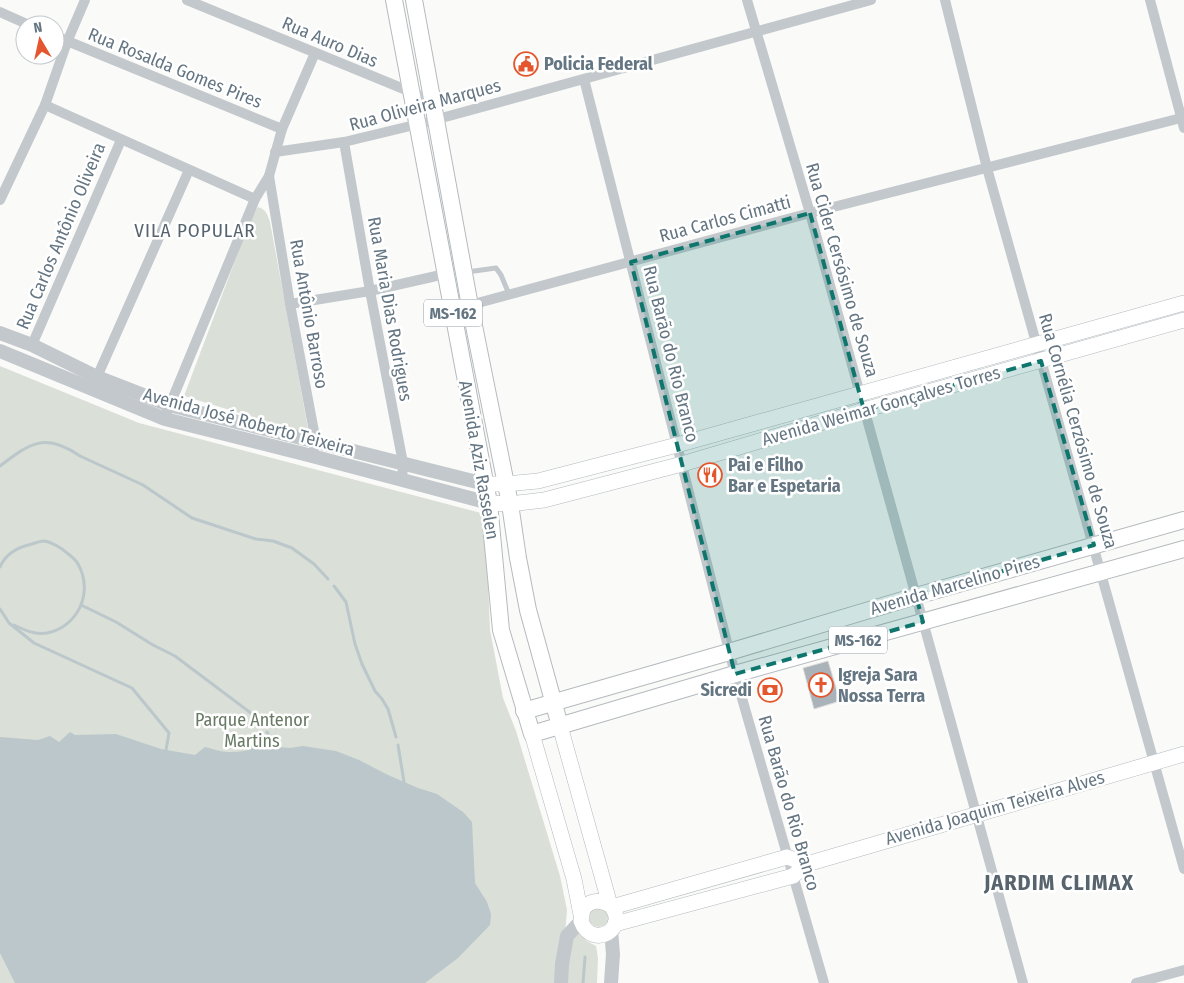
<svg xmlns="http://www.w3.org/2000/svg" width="1184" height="983" viewBox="0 0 1184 983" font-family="'Fira Sans Condensed',sans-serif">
<rect width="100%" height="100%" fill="#fafaf8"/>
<!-- green -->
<g fill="#dadfd7">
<path d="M258,207C266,209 268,216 270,222L309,434L184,396L253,213Z"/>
<polygon points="0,366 139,423 481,513 486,534 490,630 503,698 516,731 560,876 567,910 565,934 569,940 574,938 577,932 587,941 596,946 598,958 597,983 0,983"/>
<circle cx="599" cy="917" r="10"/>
</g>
<!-- water -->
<path fill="#bbc7cb" d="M70,732L75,735L116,734L161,749L195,755L205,747C211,748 214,750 220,751C229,753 243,752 252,749L251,747L253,744L259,747H267L270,738L276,733L275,743L278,747L290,748L303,746L336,751L359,760L388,775L418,788L437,794L463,812L472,822L475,883L487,902L491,914L490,925L458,958L425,983H15L0,953V737L38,740L50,736L59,742Z"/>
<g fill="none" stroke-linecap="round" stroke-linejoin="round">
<!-- stream -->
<g stroke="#bbc7cb" stroke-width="3">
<path d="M0,466C30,443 45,432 80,456L143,485L192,518L256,539L273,541L292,548L314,564L328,579"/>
<path d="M0,567C6,553 18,547 32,544C35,543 40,541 44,541C51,542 62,548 67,553C71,556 76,560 78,564C94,592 78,627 47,633C35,635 24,630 14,625"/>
<polyline points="334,586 346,602 355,644 362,664 375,691 382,699 388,709 396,737"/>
<polyline points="81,605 116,622 153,645 175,656 259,719 263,726"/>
<polyline points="0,609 9,623 34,643 132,688 169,733 166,750"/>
<polyline points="267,732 270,738"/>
<polyline points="398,745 404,782"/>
<polyline points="583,983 585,957"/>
</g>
</g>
<!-- building -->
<polygon fill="#aab3b9" stroke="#dcdcda" points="828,661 840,701 814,709 803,668"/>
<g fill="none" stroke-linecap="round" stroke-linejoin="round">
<!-- secondary casing -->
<g stroke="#b3babf" stroke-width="16">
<g id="secondary">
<polyline points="485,484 506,484 538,481 677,445 1184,303"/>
<polyline points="489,503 510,504 544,500 682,464 864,410 1184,320"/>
<path d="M560,726L610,905C631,928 592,951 581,921L583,909C591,900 599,899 610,905"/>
<polyline points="532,734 574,879 581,915"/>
<polyline points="612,907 787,857 807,864"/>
<polyline points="615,924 793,876 807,864 1184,754"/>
</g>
</g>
<!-- primary casing -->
<g stroke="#b5babe" stroke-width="18">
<g id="primary">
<polyline points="394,0 489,503 501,630 532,734 735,674 1184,549"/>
<polyline points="414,0 470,306 510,504 518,558 528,610 560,726"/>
<polyline points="524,711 729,652 916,596 1184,520"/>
</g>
</g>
<!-- service -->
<polyline stroke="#c3c8cc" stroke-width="5" points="467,272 496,268 501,275 509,294"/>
<!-- minor -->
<g stroke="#c3c8cc" stroke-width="10">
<polyline points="187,0 433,101"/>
<polyline points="747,0 810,213 1023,983"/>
<polyline points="945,0 987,168 1184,869"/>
<polyline points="1150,0 1184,128"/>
<polyline points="0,12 29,25"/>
<polyline points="55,36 282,129"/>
<polyline points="584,79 735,674 824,983"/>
<polyline points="45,105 255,199"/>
<polyline points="344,142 370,291 403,463 402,481"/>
<polyline points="275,152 344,142 427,122 871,0"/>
<polyline points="269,176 290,304 316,442 312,456"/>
<polyline points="0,200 45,105 67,42 85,0"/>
<polyline points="290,304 370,291 445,274"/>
<polyline points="452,310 810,213 1181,118"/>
<polyline points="32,345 121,140"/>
<polyline points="97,377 189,170"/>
<polyline points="167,412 255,199 269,176 282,129 315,53"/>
<polyline points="1136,983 1184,970"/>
</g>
<!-- tertiary -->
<g stroke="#c3c8cc" stroke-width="14">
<polyline points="0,333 32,345 97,377 169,405 485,484"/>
<polyline points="0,351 165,419 312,456 489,503"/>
<polyline points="561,983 562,964 567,936 581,921"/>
<polyline points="611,983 613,954 611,930"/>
</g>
<!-- secondary -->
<use href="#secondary" stroke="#fff" stroke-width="15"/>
<!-- primary -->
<use href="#primary" stroke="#fff" stroke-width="16"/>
</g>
<!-- marked area -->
<path fill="#0f766e" fill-opacity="0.2" stroke="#0f766e" stroke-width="4" stroke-dasharray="10 6" stroke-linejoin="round" d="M810,213L864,410L1041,361L1094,545L916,596L923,622L735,674L631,262Z"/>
<!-- icons -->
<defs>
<g id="civic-ring" transform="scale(1.25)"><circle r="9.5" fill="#fff" stroke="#e4572e" stroke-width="1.5"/><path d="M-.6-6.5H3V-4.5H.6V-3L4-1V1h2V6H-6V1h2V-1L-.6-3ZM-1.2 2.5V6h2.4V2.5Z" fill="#e4572e"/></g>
<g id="restaurant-ring" transform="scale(1.25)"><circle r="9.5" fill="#fff" stroke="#e4572e" stroke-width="1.5"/><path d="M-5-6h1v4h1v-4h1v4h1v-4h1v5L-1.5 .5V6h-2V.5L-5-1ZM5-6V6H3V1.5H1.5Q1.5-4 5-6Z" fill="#e4572e"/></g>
<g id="church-ring" transform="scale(1.25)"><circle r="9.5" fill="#fff" stroke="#e4572e" stroke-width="1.5"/><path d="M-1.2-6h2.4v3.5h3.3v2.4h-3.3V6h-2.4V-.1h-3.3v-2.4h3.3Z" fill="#e4572e"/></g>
<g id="bank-ring" transform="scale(1.25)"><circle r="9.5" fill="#fff" stroke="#e4572e" stroke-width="1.5"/><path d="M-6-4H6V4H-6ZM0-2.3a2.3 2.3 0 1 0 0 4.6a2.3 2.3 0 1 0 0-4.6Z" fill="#e4572e"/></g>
</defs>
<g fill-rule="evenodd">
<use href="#civic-ring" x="526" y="64"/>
<use href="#restaurant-ring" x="710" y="475"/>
<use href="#church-ring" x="821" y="685"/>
<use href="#bank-ring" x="770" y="690"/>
</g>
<g text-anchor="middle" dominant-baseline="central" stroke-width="5" stroke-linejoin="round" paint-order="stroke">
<!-- shield labels -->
<g fill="#fff" stroke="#939fa8" stroke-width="1">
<rect x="424" y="299.5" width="58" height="27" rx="4"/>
<rect x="829" y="626.5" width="58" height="27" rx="4"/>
</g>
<g font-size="16" font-weight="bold" fill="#657683">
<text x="453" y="313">MS-162</text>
<text x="858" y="640">MS-162</text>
</g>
<!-- street labels -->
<g font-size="18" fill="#657683" stroke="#fff">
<text transform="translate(330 42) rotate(23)">Rua Auro Dias</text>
<text transform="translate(175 68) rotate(22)">Rua Rosalda Gomes Pires</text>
<text transform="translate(425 105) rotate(-15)">Rua Oliveira Marques</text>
<text transform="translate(725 219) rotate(-15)">Rua Carlos Cimatti</text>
<text transform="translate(61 236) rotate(-67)">Rua Carlos Antônio Oliveira</text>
<text transform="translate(842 270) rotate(74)">Rua Cider Cersósimo de Souza</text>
<text transform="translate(390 309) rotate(80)">Rua Maria Dias Rodrigues</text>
<text transform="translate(309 314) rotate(80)">Rua Antônio Barroso</text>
<text transform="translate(671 354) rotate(76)">Rua Barão do Rio Branco</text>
<text transform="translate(881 406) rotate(-16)">Avenida Weimar Gonçalves Torres</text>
<text transform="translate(249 422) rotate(15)">Avenida José Roberto Teixeira</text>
<text transform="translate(1078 431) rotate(74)">Rua Cornélia Cerzósimo de Souza</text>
<text transform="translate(479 460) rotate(80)">Avenida Aziz Rasselen</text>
<text transform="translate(955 585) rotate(-16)">Avenida Marcelino Pires</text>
<text transform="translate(789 803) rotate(74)">Rua Barão do Rio Branco</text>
<text transform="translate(995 808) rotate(-16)">Avenida Joaquim Teixeira Alves</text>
</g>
<!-- poi labels -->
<g font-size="18" font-weight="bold" fill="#657683" stroke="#fff" text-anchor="start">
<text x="544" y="64">Policia Federal</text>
<text x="728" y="465">Pai e Filho<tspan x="728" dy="21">Bar e Espetaria</tspan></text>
<text x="838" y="675">Igreja Sara<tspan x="838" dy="21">Nossa Terra</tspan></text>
<text x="752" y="690" text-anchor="end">Sicredi</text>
</g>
<!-- park labels -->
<g font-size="18" fill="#687a64" stroke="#fff">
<text x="252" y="720">Parque Antenor<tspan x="252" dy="21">Martins</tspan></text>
</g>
<!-- neighbourhood labels -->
<g font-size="19" letter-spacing="1" fill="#57646e" stroke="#fff">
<text x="195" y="230">VILA POPULAR</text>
</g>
<!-- district labels -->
<g font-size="22" font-weight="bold" letter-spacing="1" fill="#57646e" stroke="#fff">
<text x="1059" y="882">JARDIM CLIMAX</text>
</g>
</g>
<!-- north arrow -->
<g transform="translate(40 40) rotate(351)"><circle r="24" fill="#ffffff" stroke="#c1c8cd"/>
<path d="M0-4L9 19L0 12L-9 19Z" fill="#e4572e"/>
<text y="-8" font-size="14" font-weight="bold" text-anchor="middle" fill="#657683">N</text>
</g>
</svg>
